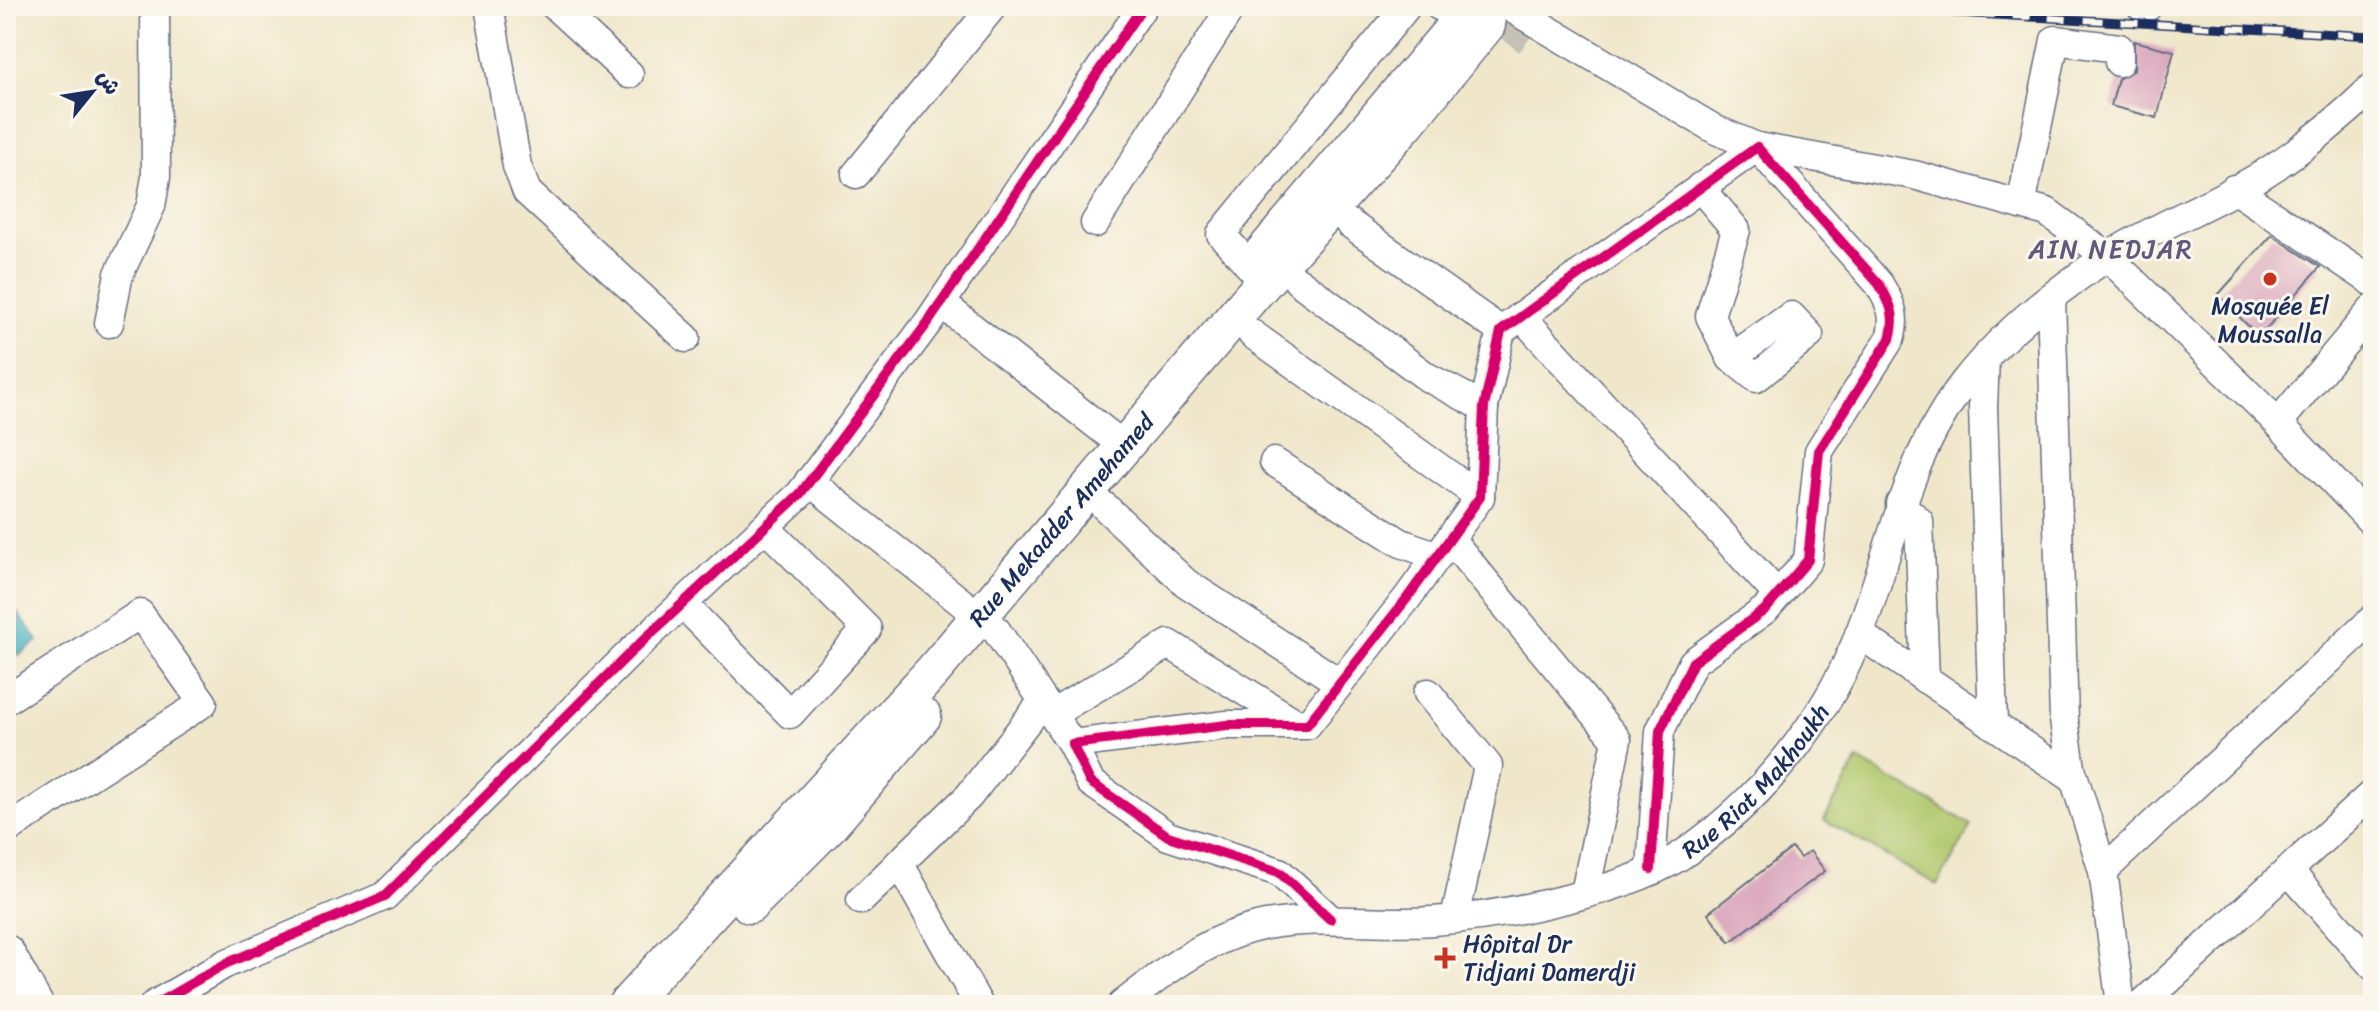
<svg xmlns="http://www.w3.org/2000/svg" width="2379" height="1011" viewBox="0 0 2379 1011" font-family="Sriracha,'Playpen Sans Arabic',sans-serif">
<rect width="100%" height="100%" fill="#fbf7ec"/>
<filter id="ink" filterUnits="userSpaceOnUse"><feTurbulence type="fractalNoise" baseFrequency=".0125" numOctaves="2"/><feDisplacementMap in="SourceGraphic" scale="16" xChannelSelector="R" yChannelSelector="G"/><feConvolveMatrix kernelMatrix="1 2 1 2 8 2 1 2 1" color-interpolation-filters="sRGB"/></filter>
<filter id="wash" filterUnits="userSpaceOnUse"><feTurbulence type="fractalNoise" baseFrequency=".006" numOctaves="4" result="noise"/><feDisplacementMap in="SourceGraphic" scale="32" xChannelSelector="R" yChannelSelector="G"/><feGaussianBlur stdDeviation="1.8" result="paint"/><feColorMatrix in="noise" values="0 0 0 0 0 0 0 0 0 0 0 0 0 0 0 0 0 1.4 0 .05"/><feComposite in="paint" operator="in"/></filter>
<g filter="url(#wash)">
<rect width="100%" height="100%" fill="#f0e7cb"/>
<!-- green -->
<polygon fill="#b2c96e" stroke="#667c66" stroke-width="2" points="1858,760 1972,825 1937,885 1824,820"/>
<!-- water -->
<polygon fill="#44b2c1" stroke="#307090" stroke-width="2" points="15,609 38,641 19,655 6,636 6,615"/>
<g id="blocks">
<!-- building -->
<g fill="#dcabbf">
<polygon points="2134,41 2174,51 2157,118 2111,106 2118,79 2134,70"/>
<polygon points="2272,235 2320,267 2259,337 2218,295"/>
<polygon points="1792,848 1800,858 1810,851 1825,871 1730,942 1708,913"/>
</g>
</g>
</g>
<g filter="url(#ink)">
<use href="#blocks" fill-opacity="0" stroke="#666f84" stroke-width="2"/>
<g fill="none" stroke-linecap="round" stroke-linejoin="round">
<!-- major-tunnel -->
<polyline stroke="#c5c2b5" stroke-width="36" stroke-dasharray="36 18" stroke-linecap="butt" points="1505,41 1532,6"/>
<!-- minor casing -->
<g stroke="#666f84" stroke-width="31">
<g id="minor">
<polyline points="489,6 517,166 527,192 686,338"/>
<polyline points="555,6 629,74"/>
<polyline points="1508,6 1716,130 1757,147 1914,175 2047,212 2108,257 2278,423 2373,523"/>
<polyline points="2141,6 2148,6"/>
<polyline points="856,174 993,6"/>
<polyline points="1700,187 1736,230 1710,316 1731,358 1791,316 1809,335 1756,378 1731,358"/>
<polyline points="2234,189 2373,282"/>
<polyline points="2021,205 2055,40 2119,48 2119,62"/>
<polyline points="1095,223 1232,6"/>
<polyline points="1349,223 1501,331"/>
<polyline points="1248,264 1460,14 1439,6"/>
<polyline points="1298,281 1427,377 1484,407"/>
<polyline points="1264,282 1221,234 1407,6"/>
<polyline points="2051,298 2064,720 2071,768 2103,871 2121,1005"/>
<polyline points="942,304 1125,447"/>
<polyline points="1521,316 1778,595"/>
<polyline points="109,323 119,274 151,206 156,177 155,6"/>
<polyline points="1252,334 1480,497"/>
<polyline points="1985,358 1983,407 1993,725"/>
<polyline points="2278,423 2373,309"/>
<polyline points="1274,462 1401,543 1438,556"/>
<polyline points="809,481 996,630 1072,744"/>
<polyline points="1900,504 1919,521 1925,679"/>
<polyline points="1104,506 1186,583 1340,683"/>
<polyline points="1450,539 1617,740 1585,893"/>
<polyline points="683,604 790,714 867,629 765,527"/>
<polyline points="1859,634 2074,779"/>
<polyline points="1428,693 1488,766 1455,918"/>
<polyline points="6,700 140,614 203,703 6,830"/>
<polyline points="1052,714 1169,644 1299,725"/>
<polyline points="899,863 979,1005"/>
<polyline points="2288,870 2373,966"/>
<polyline points="2103,871 2373,619"/>
<polyline points="861,900 969,796 1043,701"/>
<path d="M1330,919L1279,872L1168,836L1090,782L1072,744L1227,725H1307L1408,597L1480,497L1484,407L1501,331L1757,147L1879,284C1891,304 1897,316 1890,339L1819,451L1808,560L1766,609L1693,662L1660,731L1651,869"/>
<polyline points="154,1005 225,964 385,896 632,651 800,494 929,321 1143,6"/>
<path id="s1" d="M1122,1005C1166,970 1210,936 1266,925C1322,915 1378,925 1433,921C1503,916 1633,891 1689,850C1760,799 1821,726 1855,645C1891,556 1903,462 1963,384C2001,335 2055,291 2107,257C2156,226 2212,205 2262,175C2300,151 2341,118 2373,87"/>
<polyline points="2141,1005 2373,793"/>
</g>
</g>
<!-- major casing -->
<g stroke="#666f84" stroke-width="39">
<g id="major">
<polyline points="750,905 830,825 923,716"/>
<polyline points="6,953 35,1005"/>
<path id="s2" d="M626,1005L933,671L1251,297L1406,124L1487,25"/>
</g>
</g>
<!-- minor -->
<use href="#minor" stroke="#fff" stroke-width="28"/>
<!-- major -->
<use href="#major" stroke="#fff" stroke-width="36"/>
<!-- rail casing -->
<g stroke="#1b2f5e" stroke-width="9">
<polyline id="rail" points="1833,6 2373,36"/>
</g>
<!-- rail -->
<use href="#rail" stroke="#fbf7ec" stroke-width="6" stroke-dasharray="18" stroke-linecap="butt"/>
<!-- cycleway casing -->
<g stroke="#fbf7ec" stroke-width="15">
<g id="cycleway">
<path d="M1330,919L1279,872L1168,836L1090,782L1072,744L1227,725H1307L1408,597L1480,497L1484,407L1501,331L1757,147L1879,284C1891,304 1897,316 1890,339L1819,451L1808,560L1766,609L1693,662L1660,731L1651,869"/>
<polyline points="154,1005 225,964 385,896 632,651 800,494 929,321 1143,6"/>
</g>
</g>
<!-- cycleway -->
<use href="#cycleway" stroke="#d6006c" stroke-width="10"/>
</g>
</g>
<!-- markers -->
<g fill="#c8321e" stroke="#fbf7ec" stroke-width="3">
<circle cx="2270" cy="279" r="8"/>
<path d="M1441 946h8v8h8v8h-8v8h-8v-8h-8v-8h8z"/>
</g>
<g text-anchor="middle" dominant-baseline="central" stroke-width="6" stroke-linejoin="round" paint-order="stroke">
<!-- poi labels -->
<g font-size="24" fill="#1b2f5e" stroke="#fbf7ec">
<text x="2270" y="306">Mosquée El<tspan x="2270" dy="28">Moussalla</tspan></text>
<text x="1463" y="944" text-anchor="start">Hôpital Dr<tspan x="1463" dy="28">Tidjani Damerdji</tspan></text>
</g>
<!-- street labels -->
<g font-size="24" fill="#1b2f5e" stroke="#fbf7ec">
<text stroke="none"><textPath href="#s2" startOffset="652">Rue Mekadder Amehamed</textPath></text>
<text stroke="none"><textPath href="#s1" startOffset="698">Rue Riat Makhoukh</textPath></text>
</g>
<!-- neighbourhood labels -->
<g font-size="26" letter-spacing="2" fill="#5f5a80" stroke="#fbf7ec">
<text x="2111" y="249">AIN NEDJAR</text>
</g>
</g>
<!-- margin -->
<rect width="2379" height="1011" fill="none" stroke="#fbf7ec" stroke-width="32"/>
<!-- north arrow -->
<g transform="translate(92 92) rotate(60)" stroke="#fbf7ec" stroke-width="6" paint-order="stroke">
<path d="M0-6L14 30L0 20L-14 30Z" fill="#1b2f5e"/>
<text y="-12" font-size="22" font-weight="bold" text-anchor="middle" fill="#1b2f5e">ش</text>
</g>
</svg>
